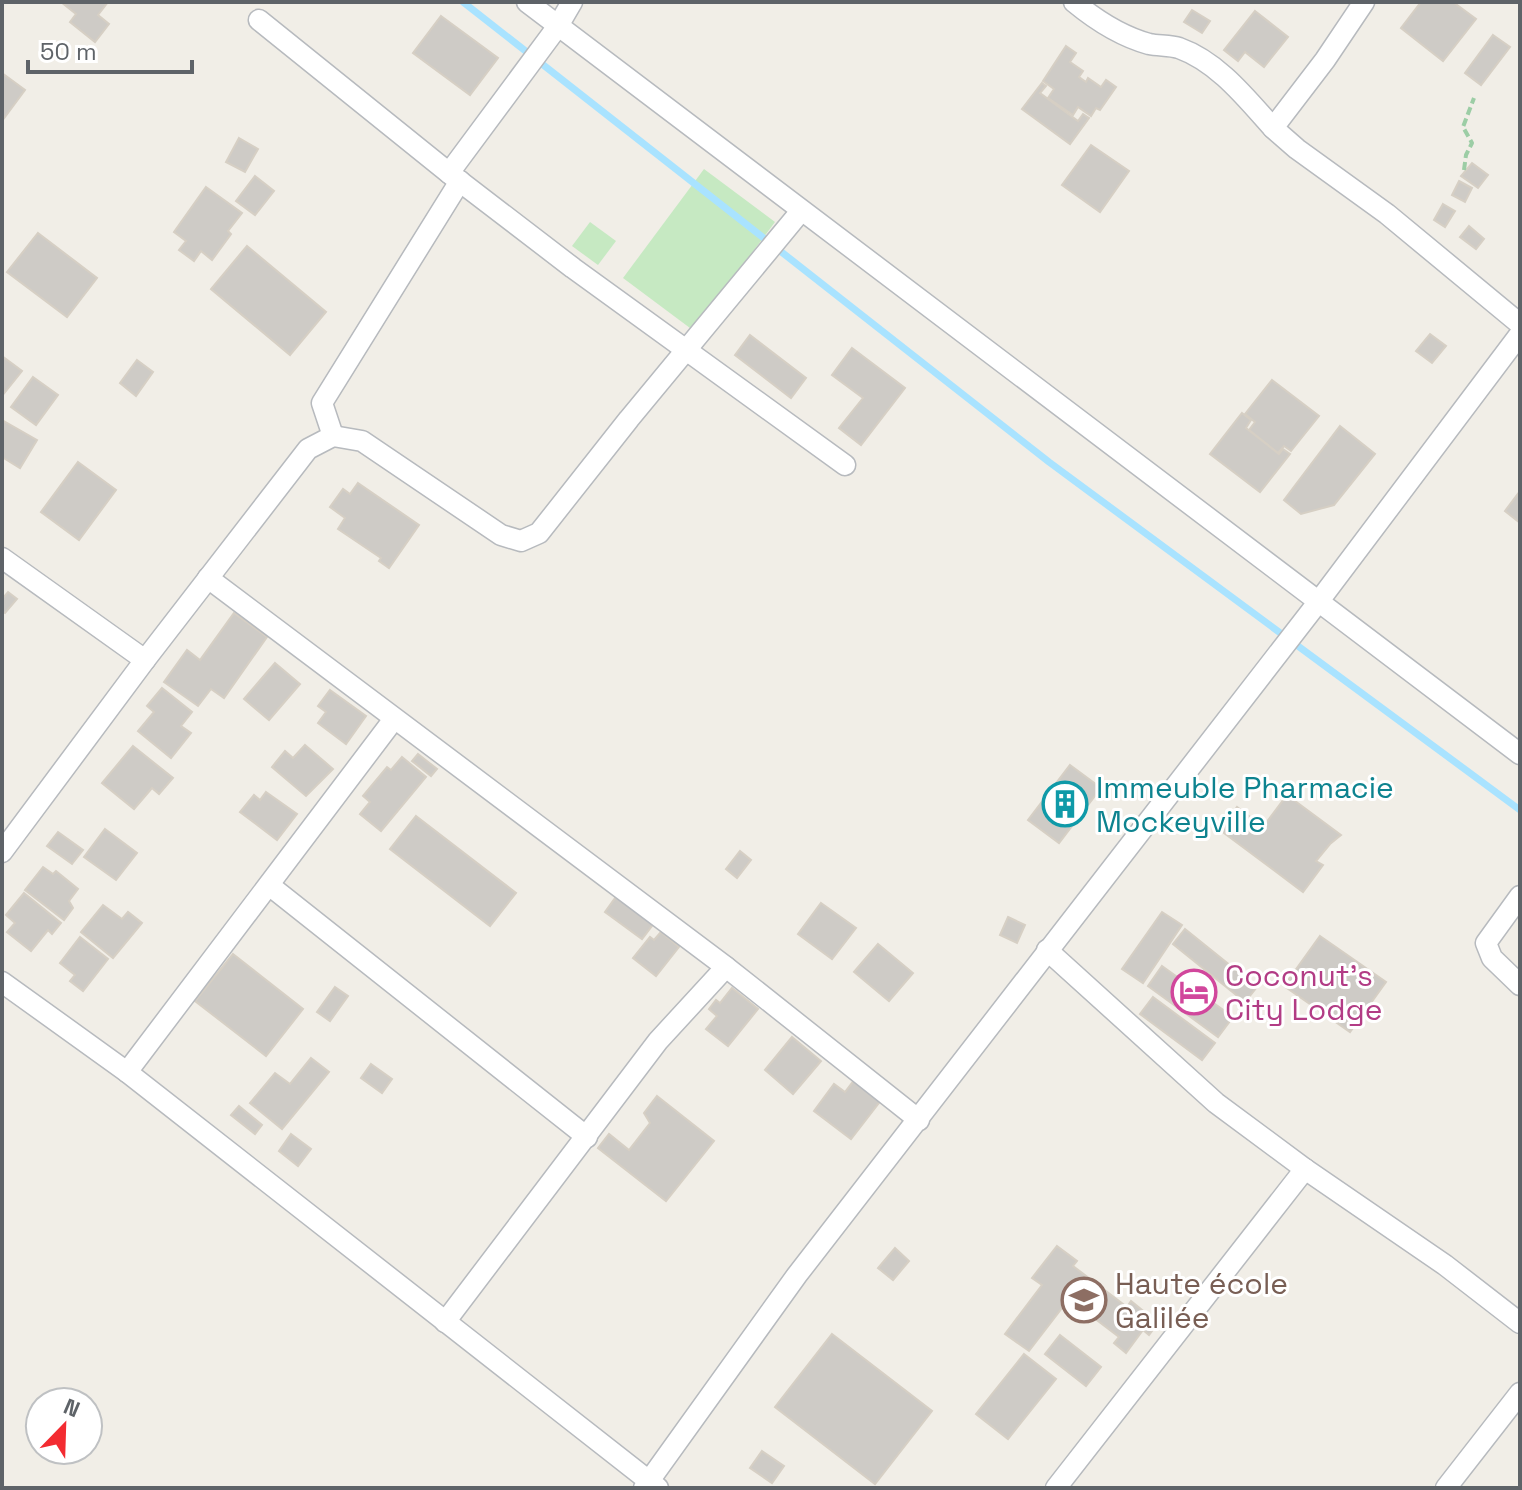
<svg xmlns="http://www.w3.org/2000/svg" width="1522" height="1490" viewBox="0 0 1522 1490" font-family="'Space Grotesk',sans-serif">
<rect width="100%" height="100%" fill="#f1eee7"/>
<!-- green -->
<g fill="#c6e9c2">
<polygon points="704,169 775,222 694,331 623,278"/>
<polygon points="590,222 616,241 598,265 572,246"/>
</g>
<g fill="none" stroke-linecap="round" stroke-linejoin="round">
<!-- stream -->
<polyline stroke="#a9e3ff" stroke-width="7" points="463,2 1049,462 1520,810"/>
</g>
<!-- building -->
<g fill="#cecbc6" stroke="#d6cfc4" stroke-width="2">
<polygon points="61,2 108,2 98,15 109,24 95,42 70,22 76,14"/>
<polygon points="1421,2 1453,2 1476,19 1443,61 1401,28"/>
<polygon points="1192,10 1210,21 1202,33 1184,22"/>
<polygon points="1255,11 1288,37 1264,67 1245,52 1238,61 1224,50"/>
<polygon points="441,16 498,58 470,95 413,53"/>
<polygon points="1493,35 1510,47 1481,85 1465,73"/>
<polygon points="1066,46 1076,53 1070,62 1083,71 1079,77 1086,82 1088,78 1101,87 1106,80 1116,87 1100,110 1096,108 1091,116 1078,107 1073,115 1048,98 1054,89 1043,81"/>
<polygon points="2,73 25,90 2,121"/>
<polygon points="1042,83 1046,86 1040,93 1078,121 1083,114 1089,118 1070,144 1022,109"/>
<polygon points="239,138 258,149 245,172 226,162"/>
<polygon points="1091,145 1129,171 1100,212 1062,185"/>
<polygon points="1472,163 1488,175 1478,188 1461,176"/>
<polygon points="255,176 274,191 255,215 236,201"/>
<polygon points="1459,181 1472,188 1465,202 1452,195"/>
<polygon points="206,187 242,213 228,231 231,234 212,260 201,251 194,261 179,250 186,241 174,232"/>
<polygon points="1443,204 1455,211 1445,227 1434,220"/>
<polygon points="1469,226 1484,239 1476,249 1460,237"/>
<polygon points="38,233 97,278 67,317 7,272"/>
<polygon points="247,246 326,312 290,355 211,289"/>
<polygon points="1430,334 1446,346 1432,363 1416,351"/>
<polygon points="750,335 806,378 791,398 735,355"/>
<polygon points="852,348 905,388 861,445 839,428 863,398 832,375"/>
<polygon points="2,356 22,371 2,396"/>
<polygon points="137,360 153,372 136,396 120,383"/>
<polygon points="33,377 58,395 36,425 11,407"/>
<polygon points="1272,380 1319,416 1291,451 1284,446 1278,453 1249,430 1255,422 1245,414"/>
<polygon points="1242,413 1251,420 1246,428 1279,454 1283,449 1290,454 1260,492 1210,454"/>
<polygon points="2,420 37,440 20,468 2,457"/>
<polygon points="1340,426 1375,454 1334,505 1301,514 1284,500"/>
<polygon points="78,462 116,490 79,540 41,512"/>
<polygon points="358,483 419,525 389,568 379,561 381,558 338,529 345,518 330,507 343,489 350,494"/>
<polygon points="1520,491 1520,523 1505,511"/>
<polygon points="8,592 17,599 5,613 2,611 2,599"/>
<polygon points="234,613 267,637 224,698 211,689 198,706 164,682 187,650 200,660"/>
<polygon points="275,663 300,684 269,720 244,699"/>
<polygon points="162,688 192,712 181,726 191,733 171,758 138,731 154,712 147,706"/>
<polygon points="330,690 366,716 346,744 318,723 326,712 318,706"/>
<polygon points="305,745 333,769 306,796 272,767 285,751 293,758"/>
<polygon points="133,746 173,778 159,794 152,788 134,809 102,783"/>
<polygon points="418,754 437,769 431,776 412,761"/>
<polygon points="402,757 426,777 381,831 360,814 370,802 363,796 387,767 391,770"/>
<polygon points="1070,765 1101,788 1059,843 1028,820"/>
<polygon points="266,792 297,814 277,840 240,812 254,795 260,800"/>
<polygon points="1287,795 1341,835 1330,844 1316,861 1323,865 1303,892 1220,830 1237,807 1263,827"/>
<polygon points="416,816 516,893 490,926 390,849"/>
<polygon points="105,829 137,853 116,880 84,857"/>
<polygon points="58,832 83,850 72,864 47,846"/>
<polygon points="740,851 751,860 737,878 726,869"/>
<polygon points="43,867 53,874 56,871 78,889 69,901 73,908 64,920 25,890"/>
<polygon points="24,893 61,923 52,934 48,930 31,951 7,932 15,923 6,915"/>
<polygon points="618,894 655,922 642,939 605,912"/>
<polygon points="821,903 856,928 832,959 798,934"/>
<polygon points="103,905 122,919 128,912 142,923 113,958 81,932"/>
<polygon points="1162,912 1182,925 1143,983 1122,969"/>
<polygon points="1008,917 1025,925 1017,943 1000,935"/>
<polygon points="1185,929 1257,987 1245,1002 1173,944"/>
<polygon points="661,932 679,947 656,976 633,958 650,937 654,940"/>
<polygon points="1320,936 1386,982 1350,1032 1284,986"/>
<polygon points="80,937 108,959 83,991 70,981 75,975 60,963"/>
<polygon points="878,944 913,973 889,1001 854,972"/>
<polygon points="233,954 303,1009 266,1056 195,1001"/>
<polygon points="1162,966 1233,1017 1218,1037 1148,986"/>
<polygon points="335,987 348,996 330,1021 317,1012"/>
<polygon points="732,988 758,1009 728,1046 706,1029 717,1016 709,1009 716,1000 720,1003"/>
<polygon points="1153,997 1215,1043 1202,1060 1140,1014"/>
<polygon points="792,1037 821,1061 793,1094 765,1070"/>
<polygon points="311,1058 329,1072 282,1129 250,1103 275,1073 290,1084"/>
<polygon points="371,1064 392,1079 382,1093 361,1078"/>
<polygon points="855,1079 882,1099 851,1139 814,1111 834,1084 845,1092"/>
<polygon points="657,1096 714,1141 666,1201 598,1148 609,1134 629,1150 650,1123 644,1113"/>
<polygon points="239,1106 262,1125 255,1134 231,1115"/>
<polygon points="291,1134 311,1149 298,1166 279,1151"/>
<polygon points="1057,1246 1077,1261 1073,1266 1127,1307 1131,1301 1158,1323 1149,1335 1143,1330 1126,1353 1114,1343 1119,1337 1069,1299 1029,1351 1005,1334 1042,1285 1032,1278"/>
<polygon points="895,1248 909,1261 893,1280 878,1268"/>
<polygon points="832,1334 932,1411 875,1484 775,1407"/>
<polygon points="1060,1335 1101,1367 1086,1386 1045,1354"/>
<polygon points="1024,1354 1056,1379 1008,1439 976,1414"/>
<polygon points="762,1451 784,1466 772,1483 750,1468"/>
</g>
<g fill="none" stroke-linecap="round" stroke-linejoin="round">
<!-- street casing -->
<g stroke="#b7babe" stroke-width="23">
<g id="street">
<polyline points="527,2 1520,754"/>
<path d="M1074,2C1097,21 1120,36 1149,44C1159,46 1170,45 1179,48C1218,62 1246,98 1273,128"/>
<polyline points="1364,2 1325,60 1273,128 1297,149 1387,214 1520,324"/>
<polyline points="259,20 449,173 573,268 845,465"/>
<polyline points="449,173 558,26 572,2"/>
<polyline points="333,436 322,403 460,181"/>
<polyline points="2,558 145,660"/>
<polyline points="208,578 726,967 919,1120"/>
<polyline points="2,852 145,660 308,449 333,436 362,441 501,535 521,541 539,533 629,419 801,211"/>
<polyline points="269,885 587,1137"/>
<polyline points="1520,896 1486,943 1492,958 1520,985"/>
<polyline points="1047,950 1216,1103 1305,1169 1445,1265 1520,1323"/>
<polyline points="2,982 127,1072 658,1488"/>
<polyline points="127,1072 394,719"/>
<polyline points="445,1322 658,1041 726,967"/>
<polyline points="644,1488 797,1275 1319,601 1520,334"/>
<polyline points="1056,1488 1305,1169"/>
<polyline points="1446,1488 1520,1393"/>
</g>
</g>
<!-- path -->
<polyline stroke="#9ccda5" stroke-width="4" stroke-dasharray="8 4" stroke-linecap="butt" points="1464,170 1466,155 1472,143 1463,127 1474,98"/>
<!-- street -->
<use href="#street" stroke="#fff" stroke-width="20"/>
</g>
<!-- icons -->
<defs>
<g id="building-ring" transform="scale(2.3)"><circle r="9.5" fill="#fff" stroke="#0f9aa8" stroke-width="1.5"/><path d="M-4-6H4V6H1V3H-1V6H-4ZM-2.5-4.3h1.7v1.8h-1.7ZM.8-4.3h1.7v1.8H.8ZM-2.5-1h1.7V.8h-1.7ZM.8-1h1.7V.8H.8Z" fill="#0f9aa8"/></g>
<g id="hotel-ring" transform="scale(2.3)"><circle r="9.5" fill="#fff" stroke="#d1479c" stroke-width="1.5"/><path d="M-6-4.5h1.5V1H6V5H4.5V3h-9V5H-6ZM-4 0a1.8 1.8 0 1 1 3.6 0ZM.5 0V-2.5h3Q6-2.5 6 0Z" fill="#d1479c"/></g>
<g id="school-ring" transform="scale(2.3)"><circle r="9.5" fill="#fff" stroke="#8d6e63" stroke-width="1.5"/><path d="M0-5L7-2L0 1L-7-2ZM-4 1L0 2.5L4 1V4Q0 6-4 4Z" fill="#8d6e63"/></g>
</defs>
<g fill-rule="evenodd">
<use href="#building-ring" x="1065" y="804"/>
<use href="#hotel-ring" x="1194" y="992"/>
<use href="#school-ring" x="1084" y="1300"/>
</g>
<g text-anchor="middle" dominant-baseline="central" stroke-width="6" stroke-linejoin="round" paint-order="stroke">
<!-- culture labels -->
<g font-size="30" fill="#0d838f" stroke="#fff" text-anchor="start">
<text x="1096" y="787">Immeuble Pharmacie<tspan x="1096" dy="34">Mockeyville</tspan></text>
</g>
<!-- hotel labels -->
<g font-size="30" fill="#b23c85" stroke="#fff" text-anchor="start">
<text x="1225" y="975">Coconut’s<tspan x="1225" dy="34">City Lodge</tspan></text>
</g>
<!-- education labels -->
<g font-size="30" fill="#785e54" stroke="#fff" text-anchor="start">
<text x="1115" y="1283">Haute école<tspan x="1115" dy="34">Galilée</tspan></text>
</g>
</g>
<!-- border -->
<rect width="1522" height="1490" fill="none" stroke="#5e6368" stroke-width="8"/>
<!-- north arrow -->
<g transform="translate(64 1426) rotate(23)"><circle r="38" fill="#ffffff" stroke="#bfc1c3" stroke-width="2"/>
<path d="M0-6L14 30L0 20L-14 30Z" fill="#f32b31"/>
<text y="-12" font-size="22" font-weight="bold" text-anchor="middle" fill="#5e6368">N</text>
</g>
<!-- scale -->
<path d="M28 60v12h164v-12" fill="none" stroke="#5e6368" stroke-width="4"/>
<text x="40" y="60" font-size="24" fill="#5e6368" stroke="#ffffff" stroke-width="6" paint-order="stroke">50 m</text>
</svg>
